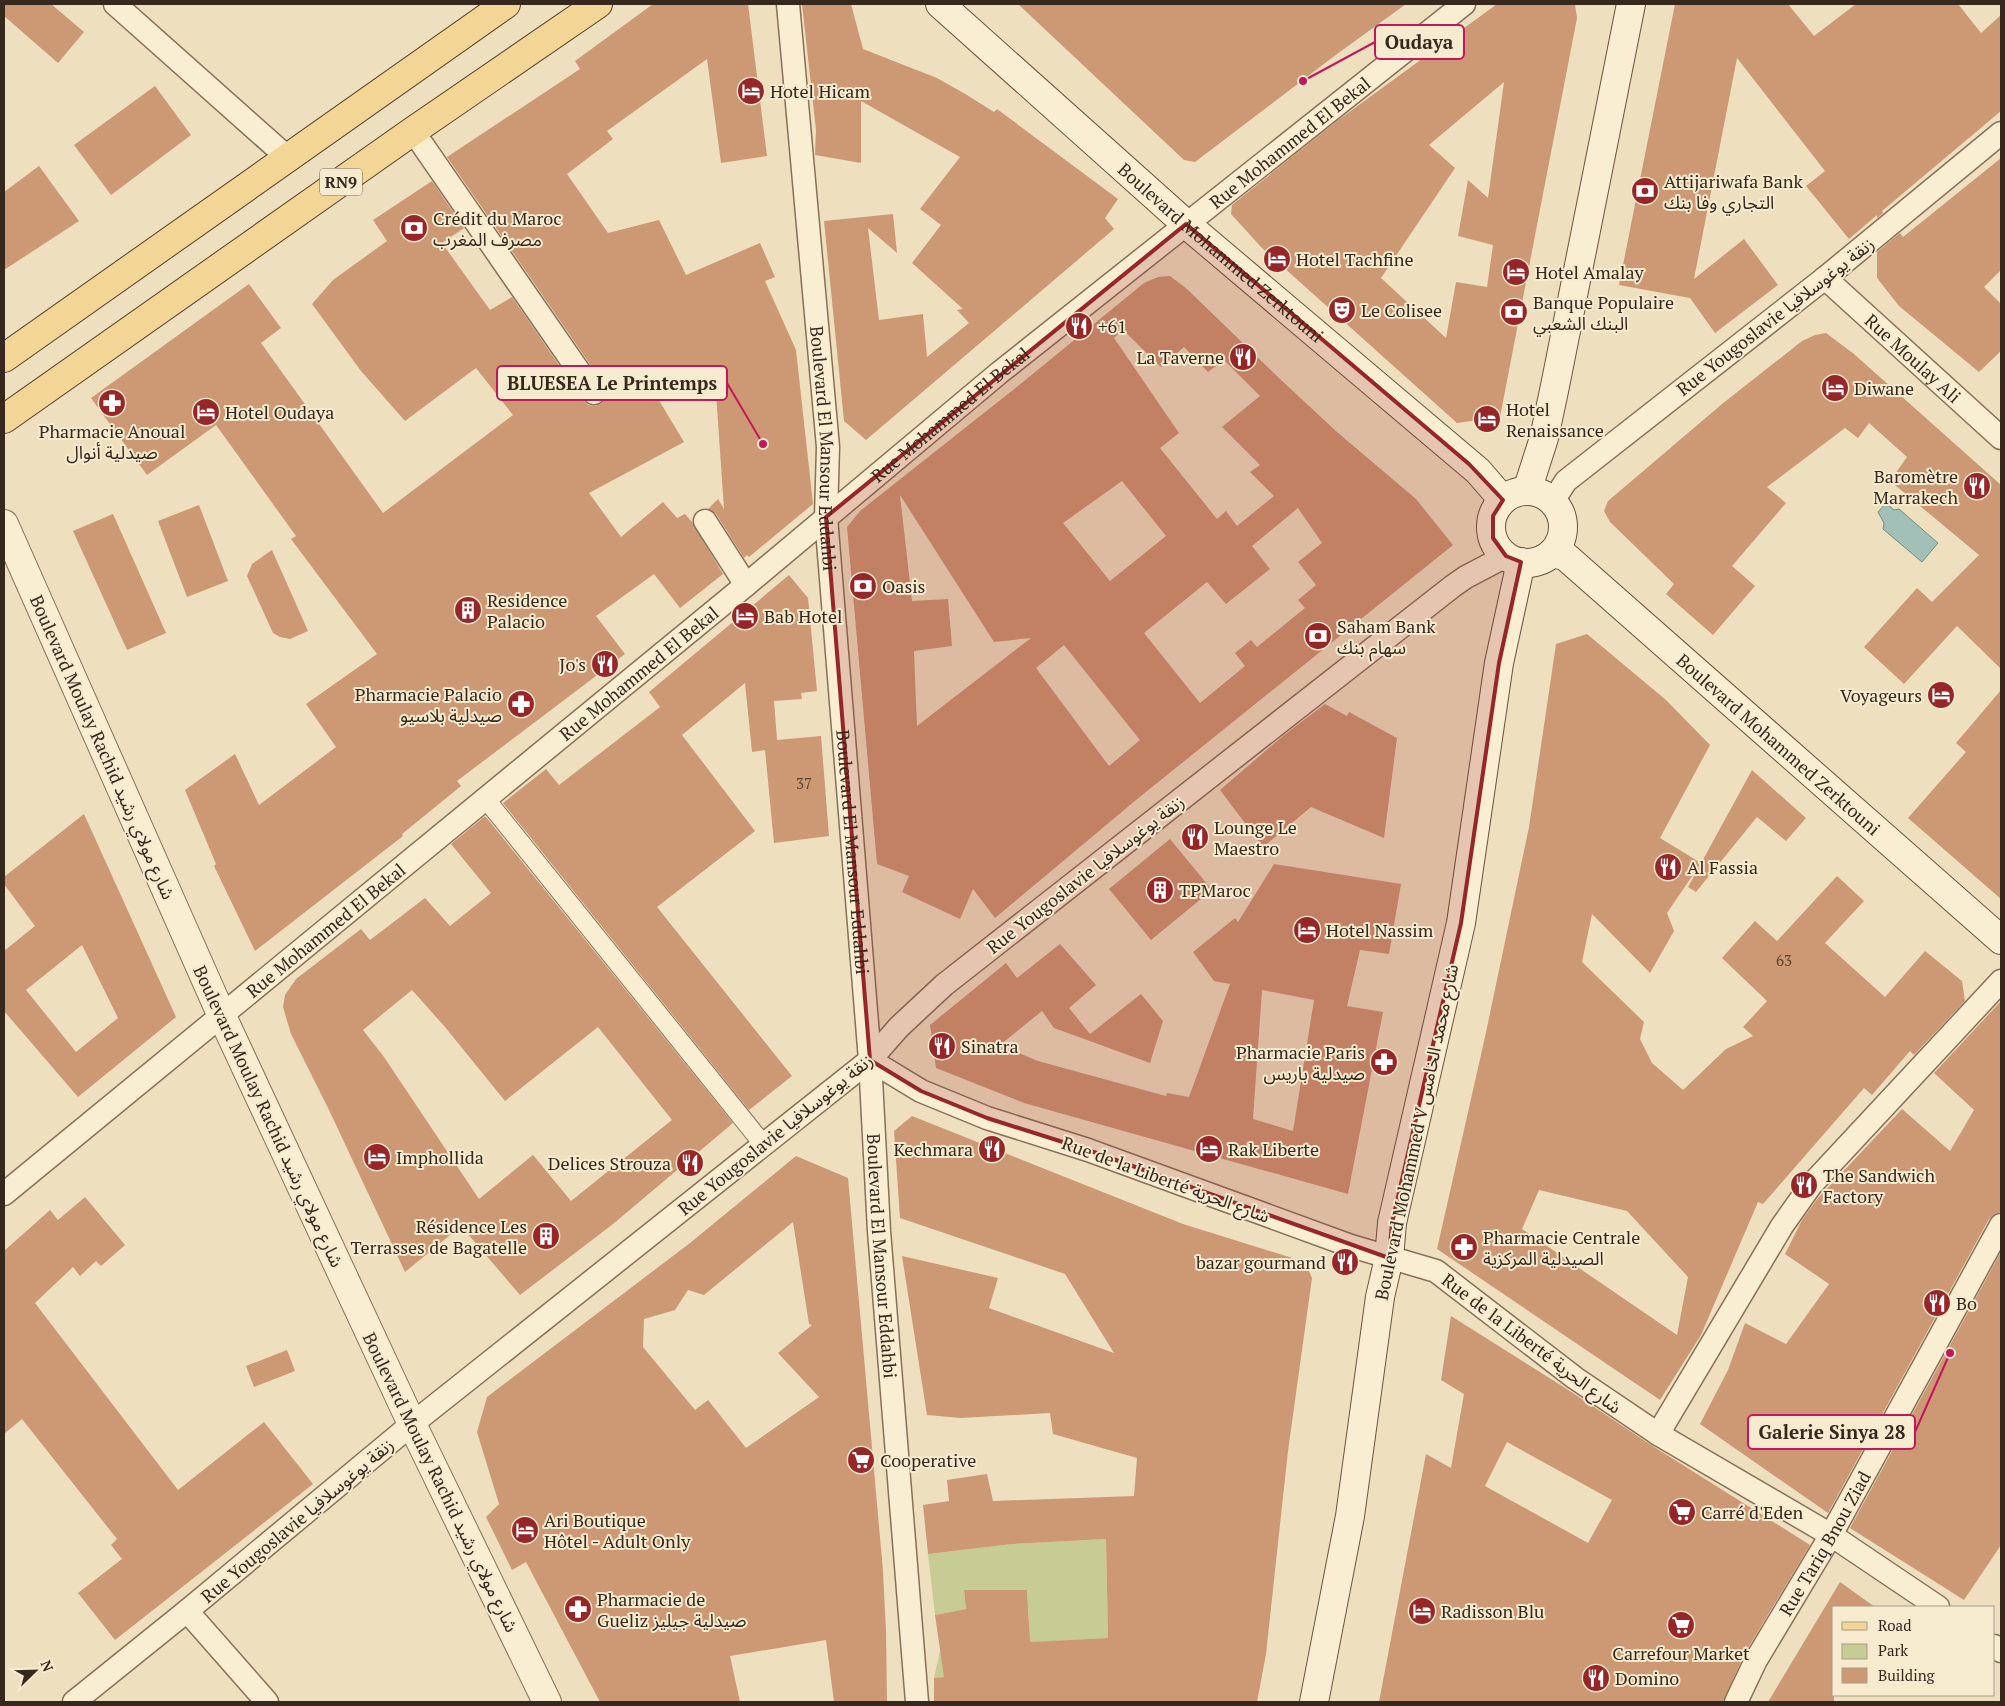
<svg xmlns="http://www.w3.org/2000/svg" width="2005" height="1706" viewBox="0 0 2005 1706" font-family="'PT Serif','Noto Sans Arabic',serif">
<rect width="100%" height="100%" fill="#eee0bf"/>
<!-- green -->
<polygon fill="#c6cc93" points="1106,1539 1108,1638 1034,1642 1027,1668 934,1678 940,1651 1009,1637 1029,1621 1027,1590 964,1590 966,1609 935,1615 928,1554 1013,1544"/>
<!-- water -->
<polygon fill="#a2c0b7" stroke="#6a8e84" points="1886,503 1894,510 1899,509 1938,543 1922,562 1883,529 1884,523 1878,512"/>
<!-- building -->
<g fill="#cd9874" fill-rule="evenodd">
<polygon points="4,4 51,4 84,32 58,63 4,16"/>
<polygon points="653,4 748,4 767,156 721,163 707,59 607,131 613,139 567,174 608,233 659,220 686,275 760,243 775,277 765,281 796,350 813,504 749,557 747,555 744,558 716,514 708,509 718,499 724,509 716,393 651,387 684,442 589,493 621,537 663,502 677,518 685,514 692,522 723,574 680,608 654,574 596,616 625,654 457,781 461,786 402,834 403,836 255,951 214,866 216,864 185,790 235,754 259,805 336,747 306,704 377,654 291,539 296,536 216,425 147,475 91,398 249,284 281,328 261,343 383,513 513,415 476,368 405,421 361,371 312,304 333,280 387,241 373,220 432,181 464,228 442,243 490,310 512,297 583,400 588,405 595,406 602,403 606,399 607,392 605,386 447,157 580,69 575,61"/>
<polygon points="802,4 851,4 863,49 937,78 967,95 994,112 997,109 1118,199 1105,218 1114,229 866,440 844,421 824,221 893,214 897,253 868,228 879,320 923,314 927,357 969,323 957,310 963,309 912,263 941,225 920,209 960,157 861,101 861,163 815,155 816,130"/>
<polygon points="1018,4 1406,4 1333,57 1195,162 1184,160"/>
<path d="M1497,4H1575L1577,18L1500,417L1457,423L1262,248L1231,214L1232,205L1337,121ZM1504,82L1488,198L1468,180L1458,236L1493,245L1487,287L1456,282L1446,338L1381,278L1455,168L1429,145Z"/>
<polygon points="1675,4 1788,4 1814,36 1856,4 1958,4 1981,33 2001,15 2001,111 1882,211 1883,213 1877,218 1877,215 1849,239 1806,186 1825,171 1737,58 1694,279 1744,239 1778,285 1715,333 1690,298 1619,285"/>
<polygon points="155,86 191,135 111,195 74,145"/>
<polygon points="2001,158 2001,270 1984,287 2001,304 2001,351 1979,372 1899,306 1877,278 1877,252 1900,233 1903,237"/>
<polygon points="39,166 79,221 4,270 4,192"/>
<path d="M1170,276L1187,289L1280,379L1337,432L1416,499L1453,545L1136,800L995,918L973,889L960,919L902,892L909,876L877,864L847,527L860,511L1018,386L1144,283L1158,277ZM1123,330L1161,367L1184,347L1208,372L1224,360L1260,396L1222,427L1260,465L1250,472L1274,496L1237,526L1226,511L1217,519L1160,448L1179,433L1114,338ZM1122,481L1166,536L1110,581L1063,523ZM900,495L994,642L1031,638L917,726L914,651L952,646L948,599L912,601ZM1298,508L1322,543L1298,562L1316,585L1298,600L1305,608L1257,647L1251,640L1235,653L1245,666L1200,703L1144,633L1207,582L1226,604L1270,569L1252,546ZM1064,645L1140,740L1109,766L1036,668Z"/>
<polygon points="1826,333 1854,354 2001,485 2001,669 1957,626 1904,684 1864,647 1917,588 1932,602 1979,555 1890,481 1907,457 1869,423 1858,438 1845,428 1767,487 1786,503 1732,566 1755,586 1713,635 1666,594 1674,584 1610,522 1604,511 1608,501 1722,404 1802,341 1815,335"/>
<polygon points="199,505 228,581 187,597 158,521"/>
<polygon points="113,514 166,633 127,650 73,531"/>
<polygon points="272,550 308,631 290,639 280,637 273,633 247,576 252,564"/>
<polygon points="789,575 808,598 817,691 801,693 802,699 774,701 777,740 821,736 829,836 774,843 765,750 752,752 745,683 682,735 755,831 657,907 792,1076 749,1110 503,803 546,769 559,785 660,707 649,692"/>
<path d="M1587,634L1666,700L1710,745L1660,838L1701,863L1667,913L1674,931L1650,973L1592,914L1582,962L1644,1022L1640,1039L1652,1063L1683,1090L1726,1049L1753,1036L1743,1027L1767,1001L1722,958L1755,921L1777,941L1837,876L1864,901L1825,943L1885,997L1925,951L1962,981L1965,1001L1914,1055L1910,1051L1872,1095L1864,1088L1763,1204L1758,1202L1701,1335L1660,1400L1437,1249L1485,1037L1529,827L1556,644ZM1539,1190L1627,1211L1688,1277L1677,1335L1522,1229Z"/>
<polygon points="2001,690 2001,899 1908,818 1966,752 1956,743"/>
<polygon points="1325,704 1347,716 1349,712 1397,738 1384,838 1311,807 1263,847 1220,790 1284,735"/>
<polygon points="1752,770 1806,818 1786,841 1757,817 1696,892 1688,887"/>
<path d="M84,814L176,1017L78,1097L4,1011V951L35,926L4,884V877ZM82,945L118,1018L76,1052L26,990Z"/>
<path d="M484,817H486L733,1123L613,1224L520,1295L461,1226L405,1272L329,1110L291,1034L283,1007L285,995L296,979L361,929L370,940L425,898L450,926L491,893L451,844ZM412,990L445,1027L505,1101L598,1027L672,1120L571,1201L533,1155L479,1199L384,1057L363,1030Z"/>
<polygon points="1170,839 1212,890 1151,940 1109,889"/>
<path d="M1274,864L1401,884L1389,954L1360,950L1347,1006L1383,1012L1348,1194L1024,1103L936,1068L930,1025L1006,963L1017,978L1060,944L1096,985L1069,1008L1090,1034L1141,994L1163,1021L1150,1063L1054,1028L1042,1011L1000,1045L1038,1061L1166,1096L1167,1093L1189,1097L1230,984L1214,981L1193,952L1235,918L1238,922ZM1262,990L1314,1000L1293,1131L1253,1119Z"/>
<polygon points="2001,1001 2001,1212 1995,1214 1989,1219 1828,1513 1700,1424 1728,1370 1745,1323 1786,1344 1829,1284 1785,1254 1802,1220 1818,1198 1902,1109 1950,1151 1974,1110 1934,1073"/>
<polygon points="912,1116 1183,1224 1305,1262 1312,1278 1288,1451 1266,1654 1257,1702 934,1702 934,1678 944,1677 935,1615 966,1609 964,1590 1027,1590 1030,1642 1108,1638 1106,1539 1013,1544 928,1554 923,1505 949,1501 947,1480 987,1474 993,1501 1134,1496 1137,1458 1053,1434 1050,1413 961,1418 927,1415 902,1256 998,1278 989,1308 1114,1353 1065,1274 900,1218 894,1131"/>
<path d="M796,1156L848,1178L883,1571L886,1631L887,1702H834L826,1640L730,1656L740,1702H600L526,1562L512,1570L486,1517L499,1504L477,1432L487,1397L690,1243ZM793,1222L809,1324L812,1325L778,1353L819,1397L746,1448L708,1400L695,1410L643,1347L644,1319L675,1310L688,1290L704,1295Z"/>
<polygon points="85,1197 125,1245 101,1266 96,1261 80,1276 73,1267 35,1303 178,1490 264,1422 313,1484 115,1640 78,1593 122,1559 111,1545 117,1539 22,1419 4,1434 4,1251 50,1210 58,1220"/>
<polygon points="2001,1252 2001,1545 1964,1600 1850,1528"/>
<path d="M1451,1316L1573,1393L1651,1445L1810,1545L1745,1653L1723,1702H1379L1426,1454L1451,1468L1464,1394L1441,1380ZM1507,1442L1612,1500L1588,1543L1485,1486Z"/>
<polygon points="287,1350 295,1371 254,1387 246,1366"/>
<polygon points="1840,1582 1875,1607 1834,1607 1834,1702 1768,1702"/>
</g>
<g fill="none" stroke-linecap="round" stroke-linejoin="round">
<!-- pedestrian casing -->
<g stroke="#877057" stroke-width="20">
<polyline id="pedestrian" points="485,798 763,1144"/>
</g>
<!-- minor casing -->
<g stroke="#877057" stroke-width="25">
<g id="minor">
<polyline points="115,4 287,157"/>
<path id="s1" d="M788,4L828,447L826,517L870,1060L879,1231L917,1702"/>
<polyline points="413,131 594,393"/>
<path id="s2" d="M1825,278L2001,438"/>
<polyline points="1553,501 1566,481 1825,278 2001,133"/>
<polyline points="705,521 746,585"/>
<polyline points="870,1060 921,1091 987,1118 1088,1150 1351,1246 1436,1271 1575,1378 1658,1434 1831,1535 1938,1607"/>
<path id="s3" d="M4,1194L746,585L999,373L1464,4"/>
<polyline points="1658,1434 1782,1226 1811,1185 2001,981"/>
<polyline points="187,1611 267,1702"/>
<polyline points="1994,1646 2001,1651"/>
<polyline points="74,1702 187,1611 412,1424 870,1060 899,1027 944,985 1453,586 1466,577 1506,556"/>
<path id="s4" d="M1736,1702L1756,1660L1831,1535L2001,1225"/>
</g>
</g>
<!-- tertiary casing -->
<g stroke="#877057" stroke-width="30">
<polyline id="tertiary" points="4,524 221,1014 412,1424 547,1702"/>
</g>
<!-- secondary casing -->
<g stroke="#69513b" stroke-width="30">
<g id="secondary">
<path id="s5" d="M940,4L1186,224L1478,471L1503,500"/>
<polyline points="1527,491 1544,438 1555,386 1631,4"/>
<circle cx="1527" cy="527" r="36"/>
<path id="s6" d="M1552,553L1565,556L2001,940"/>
<polyline points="1314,1702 1350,1516 1380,1297 1389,1258 1392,1223 1461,923 1499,663 1521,562"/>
</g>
</g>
<!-- primary casing -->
<g stroke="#543e2c" stroke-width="30">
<g id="primary">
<polyline points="4,358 506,4"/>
<polyline points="4,419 413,131 598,4"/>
</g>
</g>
<!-- pedestrian -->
<use href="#pedestrian" stroke="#f9edd2" stroke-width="18"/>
<!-- minor -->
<use href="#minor" stroke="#f9edd2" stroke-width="22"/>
<!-- tertiary -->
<use href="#tertiary" stroke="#f9edd2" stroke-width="28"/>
<!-- secondary -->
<use href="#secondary" stroke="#f9edd2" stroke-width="28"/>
<!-- primary -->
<use href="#primary" stroke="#f3d595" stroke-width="28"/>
</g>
<!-- marked area -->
<path fill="#972629" fill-opacity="0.2" stroke="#972629" stroke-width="4" stroke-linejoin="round" d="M1186,224L1469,464L1503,500L1493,516V538L1506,556L1521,562L1499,663L1461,923L1392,1223L1389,1258L1088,1150L987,1118L921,1091L870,1060L826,517Z"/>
<!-- icons -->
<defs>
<g id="hotel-disc" transform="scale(1.4375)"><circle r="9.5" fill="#972629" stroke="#f6eacf"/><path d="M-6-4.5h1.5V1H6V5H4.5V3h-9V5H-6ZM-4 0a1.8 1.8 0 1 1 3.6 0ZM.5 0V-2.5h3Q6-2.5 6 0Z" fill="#fff"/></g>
<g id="bank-disc" transform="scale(1.4375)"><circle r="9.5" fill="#972629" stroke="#f6eacf"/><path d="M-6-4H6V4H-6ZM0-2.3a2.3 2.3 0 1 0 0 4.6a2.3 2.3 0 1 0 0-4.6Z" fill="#fff"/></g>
<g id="theatre-disc" transform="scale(1.4375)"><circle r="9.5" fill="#972629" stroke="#f6eacf"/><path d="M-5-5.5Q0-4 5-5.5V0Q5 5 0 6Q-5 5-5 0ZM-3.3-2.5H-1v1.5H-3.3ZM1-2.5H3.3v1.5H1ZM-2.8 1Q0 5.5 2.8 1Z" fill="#fff"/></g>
<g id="restaurant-disc" transform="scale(1.4375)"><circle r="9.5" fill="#972629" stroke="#f6eacf"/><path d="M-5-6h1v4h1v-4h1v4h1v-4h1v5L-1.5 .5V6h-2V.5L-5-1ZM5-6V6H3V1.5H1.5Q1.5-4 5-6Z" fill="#fff"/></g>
<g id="pharmacy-disc" transform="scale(1.4375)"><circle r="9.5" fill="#972629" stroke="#f6eacf"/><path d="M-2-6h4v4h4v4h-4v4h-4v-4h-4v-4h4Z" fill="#fff"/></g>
<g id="building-disc" transform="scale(1.4375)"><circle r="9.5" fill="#972629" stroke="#f6eacf"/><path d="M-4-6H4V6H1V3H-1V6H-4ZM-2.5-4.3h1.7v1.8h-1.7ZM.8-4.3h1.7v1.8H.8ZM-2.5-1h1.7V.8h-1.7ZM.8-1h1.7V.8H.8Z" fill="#fff"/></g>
<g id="supermarket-disc" transform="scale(1.4375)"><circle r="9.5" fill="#972629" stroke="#f6eacf"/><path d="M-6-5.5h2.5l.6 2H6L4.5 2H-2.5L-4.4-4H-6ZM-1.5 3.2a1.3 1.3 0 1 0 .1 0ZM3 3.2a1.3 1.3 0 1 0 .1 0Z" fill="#fff"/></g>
</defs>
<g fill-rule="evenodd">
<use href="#hotel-disc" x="751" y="91"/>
<use href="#bank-disc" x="1645" y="191"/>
<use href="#bank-disc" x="414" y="228"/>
<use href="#hotel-disc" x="1277" y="259"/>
<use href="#hotel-disc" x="1516" y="272"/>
<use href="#theatre-disc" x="1342" y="310"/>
<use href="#bank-disc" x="1514" y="312"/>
<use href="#restaurant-disc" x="1079" y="326"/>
<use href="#restaurant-disc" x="1243" y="357"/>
<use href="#hotel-disc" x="1835" y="388"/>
<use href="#pharmacy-disc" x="112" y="403"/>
<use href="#hotel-disc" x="206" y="412"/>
<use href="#hotel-disc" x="1487" y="419"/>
<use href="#restaurant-disc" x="1977" y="486"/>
<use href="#bank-disc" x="863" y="586"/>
<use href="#building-disc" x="468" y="610"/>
<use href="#hotel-disc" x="745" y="616"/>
<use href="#bank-disc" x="1318" y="636"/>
<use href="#restaurant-disc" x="605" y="664"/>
<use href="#hotel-disc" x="1941" y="695"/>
<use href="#pharmacy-disc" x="521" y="704"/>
<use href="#restaurant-disc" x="1195" y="837"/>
<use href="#restaurant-disc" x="1668" y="867"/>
<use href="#building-disc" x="1160" y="890"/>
<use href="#hotel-disc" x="1307" y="930"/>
<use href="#restaurant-disc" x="942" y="1046"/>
<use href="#pharmacy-disc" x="1384" y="1062"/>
<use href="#restaurant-disc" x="992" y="1149"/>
<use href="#hotel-disc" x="1209" y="1149"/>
<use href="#hotel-disc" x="377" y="1157"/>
<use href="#restaurant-disc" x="690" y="1163"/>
<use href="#restaurant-disc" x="1804" y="1185"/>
<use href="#building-disc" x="546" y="1236"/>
<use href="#pharmacy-disc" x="1464" y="1247"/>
<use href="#restaurant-disc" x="1345" y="1262"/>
<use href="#restaurant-disc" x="1937" y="1303"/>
<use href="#supermarket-disc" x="861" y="1460"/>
<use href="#supermarket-disc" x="1682" y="1512"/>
<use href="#hotel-disc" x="525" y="1530"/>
<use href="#pharmacy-disc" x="578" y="1609"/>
<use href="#hotel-disc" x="1422" y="1611"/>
<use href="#supermarket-disc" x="1681" y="1625"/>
<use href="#restaurant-disc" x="1596" y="1678"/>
</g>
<g text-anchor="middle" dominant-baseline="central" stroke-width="4" stroke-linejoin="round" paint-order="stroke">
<!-- number labels -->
<g font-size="15" fill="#5c4432">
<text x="804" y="783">37</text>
<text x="1784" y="960">63</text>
</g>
<!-- shield labels -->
<rect fill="#f6eacf" stroke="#706252" stroke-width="1" x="320" y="168.5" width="42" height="27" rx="4"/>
<g font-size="16" font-weight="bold" fill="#36281c">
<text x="341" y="182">RN9</text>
</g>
<!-- poi labels -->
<g font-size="18" fill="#36281c" stroke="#f6eacf" text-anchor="start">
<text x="770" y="91">Hotel Hicam</text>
<text x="1664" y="181">Attijariwafa Bank<tspan x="1664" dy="21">التجاري وفا بنك</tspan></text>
<text x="433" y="218">Crédit du Maroc<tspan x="433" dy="21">مصرف المغرب</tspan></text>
<text x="1296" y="259">Hotel Tachfine</text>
<text x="1535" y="272">Hotel Amalay</text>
<text x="1533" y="302">Banque Populaire<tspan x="1533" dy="21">البنك الشعبي</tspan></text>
<text x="1361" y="310">Le Colisee</text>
<text x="1098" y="326">+61</text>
<text x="1224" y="357" text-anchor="end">La Taverne</text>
<text x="1854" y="388">Diwane</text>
<text x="1506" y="409">Hotel<tspan x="1506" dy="21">Renaissance</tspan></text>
<text x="225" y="412">Hotel Oudaya</text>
<text x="112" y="431" text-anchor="middle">Pharmacie Anoual<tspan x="112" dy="21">صيدلية أنوال</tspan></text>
<text x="1958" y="476" text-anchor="end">Baromètre<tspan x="1958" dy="21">Marrakech</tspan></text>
<text x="882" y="586">Oasis</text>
<text x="487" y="600">Residence<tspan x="487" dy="21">Palacio</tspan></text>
<text x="764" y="616">Bab Hotel</text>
<text x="1337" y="626">Saham Bank<tspan x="1337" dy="21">سهام بنك</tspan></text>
<text x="586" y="664" text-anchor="end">Jo's</text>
<text x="502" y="694" text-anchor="end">Pharmacie Palacio<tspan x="502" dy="21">صيدلية بلاسيو</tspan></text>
<text x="1922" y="695" text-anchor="end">Voyageurs</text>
<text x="1214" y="827">Lounge Le<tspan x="1214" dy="21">Maestro</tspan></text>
<text x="1687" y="867">Al Fassia</text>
<text x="1179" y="890">TPMaroc</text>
<text x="1326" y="930">Hotel Nassim</text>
<text x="961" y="1046">Sinatra</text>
<text x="1365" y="1052" text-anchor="end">Pharmacie Paris<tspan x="1365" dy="21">صيدلية باريس</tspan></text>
<text x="973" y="1149" text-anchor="end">Kechmara</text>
<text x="1228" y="1149">Rak Liberte</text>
<text x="396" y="1157">Imphollida</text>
<text x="671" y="1163" text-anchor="end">Delices Strouza</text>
<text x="1823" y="1175">The Sandwich<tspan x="1823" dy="21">Factory</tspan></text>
<text x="527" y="1226" text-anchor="end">Résidence Les<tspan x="527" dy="21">Terrasses de Bagatelle</tspan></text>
<text x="1483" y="1237">Pharmacie Centrale<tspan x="1483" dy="21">الصيدلية المركزية</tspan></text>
<text x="1326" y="1262" text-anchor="end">bazar gourmand</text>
<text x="1956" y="1303">Bo</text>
<text x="880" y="1460">Cooperative</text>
<text x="1701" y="1512">Carré d'Eden</text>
<text x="544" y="1520">Ari Boutique<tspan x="544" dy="21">Hôtel - Adult Only</tspan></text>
<text x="597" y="1599">Pharmacie de<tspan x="597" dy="21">Gueliz صيدلية جيليز</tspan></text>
<text x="1441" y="1611">Radisson Blu</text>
<text x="1681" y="1653" text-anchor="middle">Carrefour Market</text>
<text x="1615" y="1678">Domino</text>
</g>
<!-- street labels -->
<g font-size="18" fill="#36281c" stroke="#f6eacf">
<text stroke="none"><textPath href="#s3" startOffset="1661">Rue Mohammed El Bekal</textPath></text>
<text stroke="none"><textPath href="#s5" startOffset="375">Boulevard Mohammed Zerktouni</textPath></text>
<text transform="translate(1775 316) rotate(-38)">Rue Yougoslavie زنقة يوغوسلافيا</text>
<text stroke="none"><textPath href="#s2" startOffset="119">Rue Moulay Ali</textPath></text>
<text stroke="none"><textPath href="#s3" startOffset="1226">Rue Mohammed El Bekal</textPath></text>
<text stroke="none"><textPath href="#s1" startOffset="446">Boulevard El Mansour Eddahbi</textPath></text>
<text stroke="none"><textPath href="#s3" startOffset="821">Rue Mohammed El Bekal</textPath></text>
<text stroke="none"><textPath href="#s6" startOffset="298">Boulevard Mohammed Zerktouni</textPath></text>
<text transform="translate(103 747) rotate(66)">Boulevard Moulay Rachid شارع مولاي رشيد</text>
<text stroke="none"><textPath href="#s1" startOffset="851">Boulevard El Mansour Eddahbi</textPath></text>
<text transform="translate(1085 874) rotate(-38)">Rue Yougoslavie زنقة يوغوسلافيا</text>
<text stroke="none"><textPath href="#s3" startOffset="416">Rue Mohammed El Bekal</textPath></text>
<text transform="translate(269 1116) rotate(65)">Boulevard Moulay Rachid شارع مولاي رشيد</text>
<text transform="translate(1416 1132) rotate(-78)">Boulevard Mohammed V شارع محمد الخامس</text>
<text transform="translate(775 1134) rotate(-39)">Rue Yougoslavie زنقة يوغوسلافيا</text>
<text transform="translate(1166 1179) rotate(20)">Rue de la Liberté شارع الحرية</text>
<text stroke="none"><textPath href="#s1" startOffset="1256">Boulevard El Mansour Eddahbi</textPath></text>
<text transform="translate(1532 1343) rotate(37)">Rue de la Liberté شارع الحرية</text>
<text transform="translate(441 1482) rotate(64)">Boulevard Moulay Rachid شارع مولاي رشيد</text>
<text transform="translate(297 1520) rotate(-40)">Rue Yougoslavie زنقة يوغوسلافيا</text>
<text stroke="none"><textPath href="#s4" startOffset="182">Rue Tariq Bnou Ziad</textPath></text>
</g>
</g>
<!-- callouts -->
<path fill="none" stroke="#c2185b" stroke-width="2" d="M1303 81L1375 42M763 444L727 383M1950 1353L1915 1432"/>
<g fill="#c2185b" stroke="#f6eacf" stroke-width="2">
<circle cx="1303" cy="81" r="5"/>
<circle cx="763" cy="444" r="5"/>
<circle cx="1950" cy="1353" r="5"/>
</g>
<g fill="#f6eacf" stroke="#c2185b" stroke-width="2">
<rect x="1375" y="25" width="89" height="34" rx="5"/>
<rect x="497" y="366" width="230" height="34" rx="5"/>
<rect x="1748" y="1415" width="167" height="34" rx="5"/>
</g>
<g font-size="19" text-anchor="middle" font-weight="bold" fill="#36281c">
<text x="1419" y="49">Oudaya</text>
<text x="612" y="390">BLUESEA Le Printemps</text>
<text x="1832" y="1439">Galerie Sinya 28</text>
</g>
<!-- border -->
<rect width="2005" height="1706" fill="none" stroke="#36281c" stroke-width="10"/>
<!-- legend -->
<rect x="1832" y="1606" width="162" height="90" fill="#f6eacf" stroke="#a99c87"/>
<rect x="1842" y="1622" width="25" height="8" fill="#f3d595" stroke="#a99c87"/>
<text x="1878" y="1631" font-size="15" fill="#36281c">Road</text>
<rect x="1842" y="1644" width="25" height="15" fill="#c6cc93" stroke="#a99c87"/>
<text x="1878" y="1656" font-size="15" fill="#36281c">Park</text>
<rect x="1842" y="1668" width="25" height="15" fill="#cd9874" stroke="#a99c87"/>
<text x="1878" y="1681" font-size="15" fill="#36281c">Building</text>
<!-- north arrow -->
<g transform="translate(35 1671) rotate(67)" stroke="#f6eacf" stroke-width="4" paint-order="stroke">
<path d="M0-4L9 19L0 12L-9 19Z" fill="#36281c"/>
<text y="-8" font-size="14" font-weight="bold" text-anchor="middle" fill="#36281c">N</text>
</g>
</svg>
